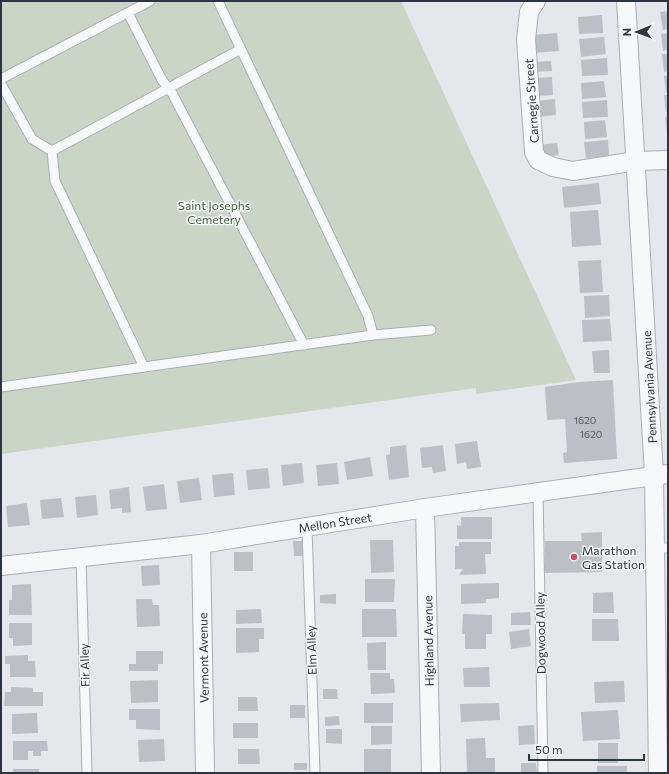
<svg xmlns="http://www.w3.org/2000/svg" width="669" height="774" viewBox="0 0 669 774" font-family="Commissioner,sans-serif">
<rect width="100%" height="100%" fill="#e4e7eb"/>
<!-- green -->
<polygon fill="#c9d5c5" points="1,1 401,1 576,380 476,394 476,388 1,454"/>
<!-- building -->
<g fill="#bbc0c8">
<polygon points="668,11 668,29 663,30 660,12"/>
<polygon points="602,15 603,33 579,34 578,17"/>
<polygon points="557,33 559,51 533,53 532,35"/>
<polygon points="668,33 668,50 663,51 661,34"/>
<polygon points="604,37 606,54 581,57 579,39"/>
<polygon points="662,54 668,54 668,71 664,72"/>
<polygon points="607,58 608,75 582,76 581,60"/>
<polygon points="551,61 552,71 535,72 534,62"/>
<polygon points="668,75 668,91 666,92 664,76"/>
<polygon points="552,77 553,95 536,96 535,78"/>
<polygon points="604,81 606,97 582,99 581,83"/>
<polygon points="664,95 668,95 668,112 666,112"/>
<polygon points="555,99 556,115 538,117 537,101"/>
<polygon points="607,100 608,117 583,118 582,102"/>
<polygon points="668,116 668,133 667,133 665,117"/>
<polygon points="605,120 607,137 585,139 584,122"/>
<polygon points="608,140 609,156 586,158 584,142"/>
<polygon points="557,143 559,155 541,158 539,145"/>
<polygon points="599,183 601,204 564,208 562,187"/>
<polygon points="598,210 601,245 572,247 570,212"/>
<polygon points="601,260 603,292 580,293 578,261"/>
<polygon points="609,295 610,316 585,318 584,296"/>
<polygon points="610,319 612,341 583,342 582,320"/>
<polygon points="609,350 610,373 594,373 592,351"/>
<polygon points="613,380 617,459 564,463 563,453 567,452 565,419 547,420 545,387 579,382"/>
<polygon points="477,441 481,467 467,469 466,462 457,464 455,444"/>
<polygon points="406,445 409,477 389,480 386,455 390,454 390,447"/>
<polygon points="443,445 446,471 433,473 432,467 422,468 420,448"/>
<polygon points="370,457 373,476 347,480 344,462"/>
<polygon points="302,463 304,483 283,486 281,465"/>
<polygon points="337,463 339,484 318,486 316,465"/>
<polygon points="268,468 270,488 248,490 246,470"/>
<polygon points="233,473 235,495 214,497 212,475"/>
<polygon points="199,478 202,500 180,503 177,481"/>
<polygon points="164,484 167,509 146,511 143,487"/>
<polygon points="129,487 131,512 122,513 122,508 111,509 109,490"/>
<polygon points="96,495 98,515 77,518 75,497"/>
<polygon points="61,498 64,517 42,519 40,500"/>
<polygon points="27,503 30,525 8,527 6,506"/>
<polygon points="461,517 492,517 492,539 457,539 457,525 461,526"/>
<polygon points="602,532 602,572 545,573 545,541 582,541 581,533"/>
<polygon points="370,540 393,540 394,572 371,573"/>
<polygon points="293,541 302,541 303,556 294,556"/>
<polygon points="459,542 491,542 491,554 485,554 486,574 459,575 463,569 455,569 455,546 459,546"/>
<rect x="234" y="552" width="19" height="19"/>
<polygon points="159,565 160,585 142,586 141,566"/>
<polygon points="365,579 395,579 394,602 365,602"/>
<polygon points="499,583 499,598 486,599 486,603 461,604 461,584"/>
<polygon points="31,584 32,615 9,615 9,600 12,600 12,585"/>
<polygon points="613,592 614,613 593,613 593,593"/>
<polygon points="336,594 336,604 320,603 320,595"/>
<polygon points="136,599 152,599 153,605 159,605 160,626 137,627"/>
<polygon points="261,609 262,623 236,624 236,610"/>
<polygon points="362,609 396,609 397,637 362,637"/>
<polygon points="530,612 531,625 511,625 511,613"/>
<polygon points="463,614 492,615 492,634 486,634 486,649 465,649 465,634 462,634"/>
<polygon points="592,619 618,619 619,641 592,641"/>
<polygon points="9,623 32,623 32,645 13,646 13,638 9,638"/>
<polygon points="236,628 264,628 264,639 259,639 259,652 236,653"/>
<polygon points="529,629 531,646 511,649 509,632"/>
<polygon points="386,642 386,670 368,670 367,643"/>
<polygon points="136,651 163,651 163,664 158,664 158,671 129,671 129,664 136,664"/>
<polygon points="28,655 28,661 35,661 36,677 10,677 10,664 5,664 5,656"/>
<polygon points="489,667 490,687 464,687 463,668"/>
<polygon points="370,673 390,673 390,679 394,679 395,693 371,694"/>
<polygon points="158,680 158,702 131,703 130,681"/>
<polygon points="624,681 625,702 595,703 594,682"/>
<polygon points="11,687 33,688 33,692 43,692 43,706 4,706 5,692 11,692"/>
<polygon points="323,689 337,689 338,699 323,699"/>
<polygon points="238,697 257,697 258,711 238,711"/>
<rect x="364" y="703" width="29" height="20"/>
<polygon points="499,703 500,720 461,722 460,704"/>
<rect x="290" y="705" width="15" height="13"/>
<polygon points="129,709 160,709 160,730 136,729 136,720 129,720"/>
<polygon points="618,710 620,739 583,741 581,712"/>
<polygon points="37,713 38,733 12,734 12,714"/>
<polygon points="339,716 340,725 325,726 325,717"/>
<rect x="233" y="723" width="25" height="15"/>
<polygon points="534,725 535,744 519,745 518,726"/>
<polygon points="371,726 392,726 392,744 371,745"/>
<polygon points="326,729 342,729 342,744 326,743"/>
<polygon points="485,738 486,758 495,758 495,773 467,773 466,739"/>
<polygon points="164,739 165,761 139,762 138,740"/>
<polygon points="13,741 47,741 48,751 41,751 41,756 33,756 33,751 28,751 28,760 13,760"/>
<rect x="598" y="743" width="20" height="20"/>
<polygon points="238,749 259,749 260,764 238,764"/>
<rect x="364" y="749" width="27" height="23"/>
<rect x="294" y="763" width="13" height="7"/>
<polygon points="521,763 536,763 537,773 521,773"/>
<rect x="597" y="766" width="30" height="7"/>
<rect x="13" y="769" width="26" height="4"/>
</g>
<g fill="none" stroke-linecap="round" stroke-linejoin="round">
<!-- service casing -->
<g stroke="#a9aeb5" stroke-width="11">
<g id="service">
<polyline points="218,1 368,316 373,335"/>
<polyline points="128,13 162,80 172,93 304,345"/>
<polyline points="1,79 150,1"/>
<polyline points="1,84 32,139 52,151 55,181 144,367"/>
<polyline points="52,151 241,49"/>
<polyline points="1,387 373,335 431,330"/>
<polyline points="538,492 543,773"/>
<polyline points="307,527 315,773"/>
<polyline points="655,548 668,548"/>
<polyline points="81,557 87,773"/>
</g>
</g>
<!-- minor casing -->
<g stroke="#a9aeb5" stroke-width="20">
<g id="minor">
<polyline points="536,1 529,12 526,39 534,152 538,160 553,167 573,171 636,161 668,160"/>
<polyline points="626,1 654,475 658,773"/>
<polyline points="425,508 431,773"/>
<polyline points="201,544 205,773"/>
<polyline points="1,566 201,544 425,508 668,474"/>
</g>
</g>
<!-- service -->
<use href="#service" stroke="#f7f8fa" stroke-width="9"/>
<!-- minor -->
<use href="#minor" stroke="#f7f8fa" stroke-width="18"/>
</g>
<!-- markers -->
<circle fill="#ca5063" stroke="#f4f6f8" stroke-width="1.5" cx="574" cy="557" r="4"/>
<g text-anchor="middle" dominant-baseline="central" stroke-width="3" stroke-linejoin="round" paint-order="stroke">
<!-- number labels -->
<g font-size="10" fill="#505864">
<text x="585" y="420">1620</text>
<text x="591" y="434">1620</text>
</g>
<!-- street labels -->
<g font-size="12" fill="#2c3543" stroke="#f4f6f8">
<text transform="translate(531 101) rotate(-94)">Carnegie Street</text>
<text transform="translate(649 387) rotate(-93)">Pennsylvania Avenue</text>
<text transform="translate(335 522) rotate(-9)">Mellon Street</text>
<text transform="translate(540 633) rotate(-91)">Dogwood Alley</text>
<text transform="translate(428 641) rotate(-91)">Highland Avenue</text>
<text transform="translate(311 650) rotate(-92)">Elm Alley</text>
<text transform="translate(203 658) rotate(-91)">Vermont Avenue</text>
<text transform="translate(84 665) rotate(-92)">Fir Alley</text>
</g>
<!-- park labels -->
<g font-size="12" fill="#415e3a" stroke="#f4f6f8">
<text x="214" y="205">Saint Josephs<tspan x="214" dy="14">Cemetery</tspan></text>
</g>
<!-- poi labels -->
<g font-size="12" fill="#2c3543" stroke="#f4f6f8" text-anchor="start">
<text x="582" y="550">Marathon<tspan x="582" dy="14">Gas Station</tspan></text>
</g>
</g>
<!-- border -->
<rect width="669" height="774" fill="none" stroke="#2c3543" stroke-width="4"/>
<!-- north arrow -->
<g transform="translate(637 32) rotate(269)" stroke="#f4f6f8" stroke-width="3" paint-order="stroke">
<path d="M0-3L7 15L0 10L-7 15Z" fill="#2c3543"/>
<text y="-6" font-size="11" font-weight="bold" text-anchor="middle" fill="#2c3543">N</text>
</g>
<!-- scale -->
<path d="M529 754v6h115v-6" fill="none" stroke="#2c3543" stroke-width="2"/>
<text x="535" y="754" font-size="12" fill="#2c3543" stroke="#f4f6f8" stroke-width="3" paint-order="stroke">50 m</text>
</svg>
